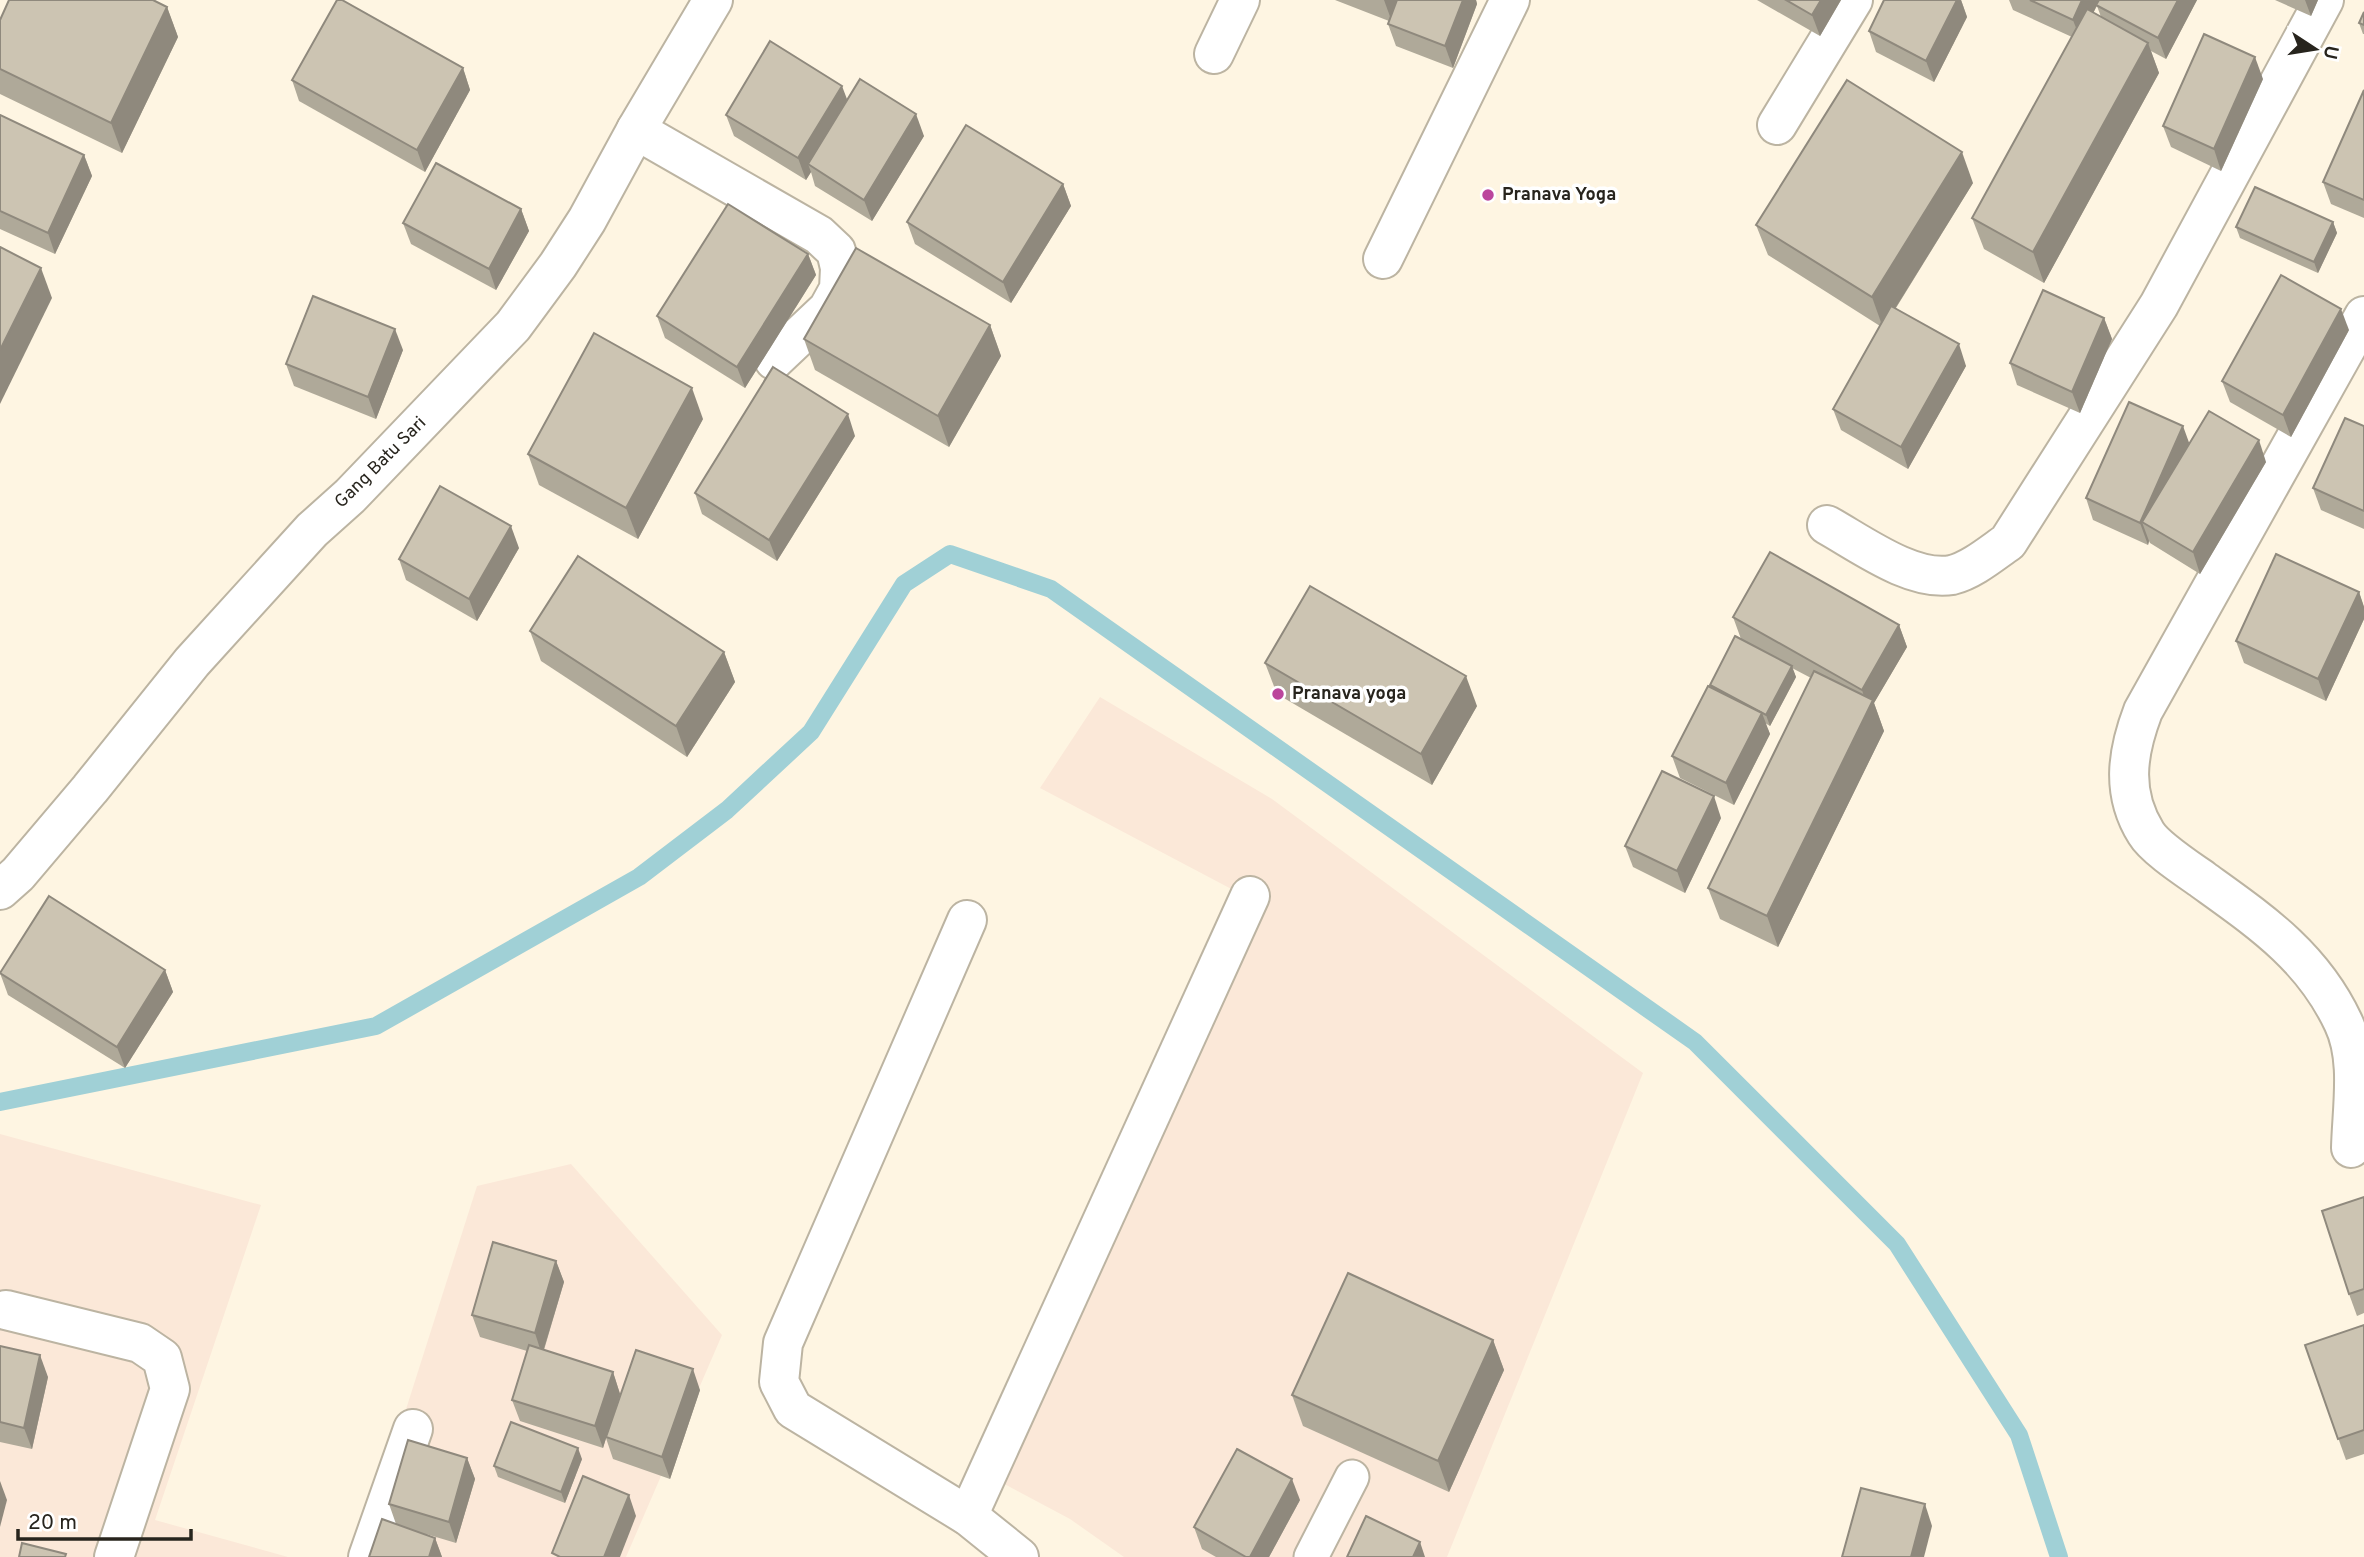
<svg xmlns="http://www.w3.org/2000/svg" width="2364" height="1557" viewBox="0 0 2364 1557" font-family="Overpass,sans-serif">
<rect width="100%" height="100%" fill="#fef5e2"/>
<!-- commercial -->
<g fill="#fbe8d8">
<polygon points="1100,697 1272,799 1643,1073 1447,1557 1124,1557 1070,1519 993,1478 1239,893 1040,788"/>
<polygon points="0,1134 261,1205 155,1520 288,1557 0,1557"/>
<polygon points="571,1164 722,1335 626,1557 359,1557 477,1186"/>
</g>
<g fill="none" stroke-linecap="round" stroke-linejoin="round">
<!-- stream -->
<polyline stroke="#a0d0d6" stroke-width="18" points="0,1102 376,1026 639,877 727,810 811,732 904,584 950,554 1051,589 1695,1042 1897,1244 2019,1435 2059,1557"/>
<!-- service casing -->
<g stroke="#bcb4a2" stroke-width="37">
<polyline id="service" points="1311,1557 1352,1477"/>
</g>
<!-- minor casing -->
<g stroke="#bcb4a2" stroke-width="42">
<g id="minor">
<polyline points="1214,54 1240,0"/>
<polyline points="1777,125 1853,0"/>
<polyline points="636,130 819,235 836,251 840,268 839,289 828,309 774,360"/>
<polyline points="1383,259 1510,0"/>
<path d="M1827,525C1861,544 1912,582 1952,575C1972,570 1992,553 2008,542L2159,305L2324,0"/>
<polyline points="0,890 18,874 90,789 192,662 312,530 350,496 513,326 558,265 587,220 636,130 713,0"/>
<polyline points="967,920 783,1343 779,1382 793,1409 968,1516 1019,1557"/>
<path d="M2351,1148C2352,1107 2361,1059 2343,1022C2312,956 2260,921 2203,880C2189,870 2155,848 2146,833C2121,793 2127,753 2143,711L2364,316"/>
<polyline points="6,1310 140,1343 162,1358 170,1389 114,1557"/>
<polyline points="968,1516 1250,896"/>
<polyline points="368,1557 413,1429"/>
</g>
</g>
<!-- service -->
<use href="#service" stroke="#fff" stroke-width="33"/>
<!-- minor -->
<use href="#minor" stroke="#fff" stroke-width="38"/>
</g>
<!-- wall -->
<g fill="#afa999" fill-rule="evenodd">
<polygon points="1335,0 1476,0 1477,4 1453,68 1396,46 1388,24 1389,21"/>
<polygon points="1757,0 1841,0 1820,36"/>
<polygon points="1884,0 1961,0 1967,17 1934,82 1876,52 1869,31"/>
<path d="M2009,0H2197L2166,59L2151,51L2159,73L2044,283L1984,249L1972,218L2072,37L2013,10ZM2097,6L2101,17L2093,13Z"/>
<polygon points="2275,0 2318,0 2311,16"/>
<polygon points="167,7 178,37 122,153 0,94 0,20"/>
<polygon points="2359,23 2364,25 2364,34 2363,34"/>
<polygon points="463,68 470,90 425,172 299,101 292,80"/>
<polygon points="2263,79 2221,171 2171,147 2163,126"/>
<polygon points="2364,90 2364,218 2331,204 2323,182"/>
<polygon points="847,100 924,136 872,221 815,186 811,172 806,180 734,136 726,115"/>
<polygon points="0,115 84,155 92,176 55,254 0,229"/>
<polygon points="1973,183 1896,308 1966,366 1908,469 1841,430 1833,409 1880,326 1768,255 1756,225"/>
<polygon points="1063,184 1071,206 1011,303 915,244 907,222"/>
<polygon points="521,209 529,231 496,290 411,244 403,223"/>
<polygon points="2333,222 2337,233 2318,273 2240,238 2236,227"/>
<polygon points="808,254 816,275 745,388 665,338 657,316"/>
<polygon points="2104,318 2112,339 2080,413 2017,385 2010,363"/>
<polygon points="990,325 1001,356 949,447 815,370 804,339"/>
<polygon points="2349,330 2291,437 2230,402 2222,381"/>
<polygon points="403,350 376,419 294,386 286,364"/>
<polygon points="703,419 638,539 539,485 528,454"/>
<polygon points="2364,426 2364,529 2321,510 2313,488"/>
<polygon points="855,436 777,561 702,514 695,493"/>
<polygon points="2189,444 2266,462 2200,574 2150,543 2149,541 2148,545 2093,520 2086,498"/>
<polygon points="519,548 477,621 406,580 399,559"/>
<polygon points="2359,592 2364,607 2364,619 2326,701 2244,663 2236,641"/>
<polygon points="1733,617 1899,625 1907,647 1874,703 1884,731 1778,947 1720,919 1708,888 1811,678 1792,668 1796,677 1770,726 1765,723 1770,734 1734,805 1680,778 1672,756 1711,687 1710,685 1741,639"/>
<polygon points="530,631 724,652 735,682 687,757 541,661"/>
<polygon points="1265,663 1477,706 1432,785 1277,694"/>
<polygon points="1721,818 1685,893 1633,867 1625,846"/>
<polygon points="165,970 173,992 125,1068 8,995 0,973"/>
<polygon points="2364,1197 2364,1313 2357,1316 2349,1294"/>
<polygon points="556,1261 564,1282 544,1350 613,1372 620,1394 700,1390 670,1479 613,1459 606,1438 603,1448 520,1421 512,1400 527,1351 480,1337 472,1315"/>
<polygon points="2364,1325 2364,1454 2346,1460 2305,1345"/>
<polygon points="1493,1340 1504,1370 1449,1492 1303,1426 1292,1395"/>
<polygon points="0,1346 48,1377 32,1449 0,1442"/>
<polygon points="467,1458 475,1479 456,1543 426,1534 435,1538 442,1557 369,1557 396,1524 389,1504"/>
<polygon points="582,1459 565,1503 498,1477 494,1466"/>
<polygon points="1300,1500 1269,1557 1216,1557 1202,1549 1194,1527"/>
</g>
<!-- shaded-wall -->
<g fill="#8f897d">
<polygon points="1384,0 1400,0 1392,22"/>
<polygon points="1463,0 1476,0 1477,4 1453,68 1445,46"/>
<polygon points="1821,0 1841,0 1820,36 1812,15"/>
<polygon points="1957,0 1961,0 1967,17 1934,82 1926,61"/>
<polygon points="2082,0 2099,0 2081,41 2073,20"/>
<polygon points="2178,0 2197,0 2166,59 2158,38"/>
<polygon points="2305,0 2318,0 2311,16"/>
<polygon points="167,7 178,37 122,153 111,123"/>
<polygon points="2148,43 2159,73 2044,283 2033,252"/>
<polygon points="2255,57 2263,79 2221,171 2214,149"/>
<polygon points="463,68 470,90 425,172 417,150"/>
<polygon points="842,86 850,107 808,164 811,172 806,180 798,158"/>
<polygon points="916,114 924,136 872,221 864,200"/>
<polygon points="1962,152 1973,183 1883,328 1872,297"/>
<polygon points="84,155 92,176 55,254 48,233"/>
<polygon points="1063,184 1071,206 1011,303 1003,282"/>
<polygon points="521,209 529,231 496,290 489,269"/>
<polygon points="2333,222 2337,233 2318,273 2314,262"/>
<polygon points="808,254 816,275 745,388 737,367"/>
<polygon points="41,268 52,298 0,404 0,350"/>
<polygon points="2341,309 2349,330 2291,437 2283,415"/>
<polygon points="2104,318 2112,339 2080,413 2072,392"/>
<polygon points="990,325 1001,356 949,447 938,416"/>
<polygon points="395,329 403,350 376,419 368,397"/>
<polygon points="1959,344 1966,366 1908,469 1901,447"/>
<polygon points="692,388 703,419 638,539 626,508"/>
<polygon points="848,414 855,436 777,561 769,540"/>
<polygon points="2183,426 2191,448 2142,522 2149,541 2148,545 2140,523"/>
<polygon points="2259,440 2266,462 2200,574 2193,552"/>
<polygon points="511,526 519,548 477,621 469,599"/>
<polygon points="2359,592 2364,607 2364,619 2326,701 2318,679"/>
<polygon points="1899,625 1907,647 1874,703 1884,731 1778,947 1767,916 1868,709 1862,690"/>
<polygon points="724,652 735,682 687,757 676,726"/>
<polygon points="1792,666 1796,677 1770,726 1766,715"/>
<polygon points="1466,676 1477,706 1432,785 1421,754"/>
<polygon points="1762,713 1770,734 1734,805 1726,783"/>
<polygon points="1714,796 1721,818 1685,893 1677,871"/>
<polygon points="165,970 173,992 125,1068 117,1047"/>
<polygon points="556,1261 564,1282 542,1355 535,1333"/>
<polygon points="1493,1340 1504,1370 1449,1492 1438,1461"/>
<polygon points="40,1355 48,1377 32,1449 24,1428"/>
<polygon points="693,1369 700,1390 670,1479 662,1457"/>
<polygon points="613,1372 620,1394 603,1448 595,1426"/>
<polygon points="578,1448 582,1459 565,1503 561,1492"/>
<polygon points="467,1458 475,1479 456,1543 449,1522"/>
<polygon points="1292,1479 1300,1500 1269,1557 1250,1557"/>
<polygon points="0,1481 7,1500 0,1527"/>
<polygon points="629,1495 636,1516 620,1557 604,1557"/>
<polygon points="1925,1504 1932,1526 1924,1557 1911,1557"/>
<polygon points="435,1538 442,1557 429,1557"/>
<polygon points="1420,1542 1425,1557 1413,1557"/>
</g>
<!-- building -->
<g fill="#ccc4b2" stroke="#8f897d" stroke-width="2">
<polygon points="9,0 153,0 167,7 111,123 0,69 0,20"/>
<polygon points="337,0 342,0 463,68 417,150 292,80"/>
<polygon points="1397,0 1463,0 1445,46 1388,24"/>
<polygon points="1786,0 1821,0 1812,15"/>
<polygon points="1884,0 1957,0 1926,61 1869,31"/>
<polygon points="2030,0 2082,0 2073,20"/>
<polygon points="2099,0 2178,0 2158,38 2096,5"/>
<polygon points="2087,9 2148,43 2033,252 1972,218"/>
<polygon points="2364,12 2364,25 2359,23"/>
<polygon points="2204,34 2255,57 2214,149 2163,126"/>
<polygon points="770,41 842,86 798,158 726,115"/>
<polygon points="860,79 916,114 864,200 808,164"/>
<polygon points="1847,80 1962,152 1872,297 1756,225"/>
<polygon points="2364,90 2364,200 2323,182"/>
<polygon points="0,115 84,155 48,233 0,211"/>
<polygon points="966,125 1063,184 1003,282 907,222"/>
<polygon points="436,163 521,209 489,269 403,223"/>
<polygon points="2255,187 2333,222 2314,262 2236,227"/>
<polygon points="728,204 808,254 737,367 657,316"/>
<polygon points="0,247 41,268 0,350"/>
<polygon points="856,248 990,325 938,416 804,339"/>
<polygon points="2281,275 2341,309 2283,415 2222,381"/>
<polygon points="2043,290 2104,318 2072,392 2010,363"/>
<polygon points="313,296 395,329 368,397 286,364"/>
<polygon points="1891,306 1959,344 1901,447 1833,409"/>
<polygon points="594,333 692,388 626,508 528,454"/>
<polygon points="773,367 848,414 769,540 695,493"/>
<polygon points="2129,402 2183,426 2140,523 2086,498"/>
<polygon points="2209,411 2259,440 2193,552 2142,522"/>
<polygon points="2345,418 2364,426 2364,511 2313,488"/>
<polygon points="440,486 511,526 469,599 399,559"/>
<polygon points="1770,552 1899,625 1862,690 1733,617"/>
<polygon points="2276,554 2359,592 2318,679 2236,641"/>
<polygon points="578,556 724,652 676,726 530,631"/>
<polygon points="1310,586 1466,676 1421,754 1265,663"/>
<polygon points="1735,636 1792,666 1766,715 1710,685"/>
<polygon points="1814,671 1873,700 1767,916 1708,888"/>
<polygon points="1708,686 1762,713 1726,783 1672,756"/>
<polygon points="1662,771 1714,796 1677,871 1625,846"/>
<polygon points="49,896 165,970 117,1047 0,973"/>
<polygon points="2364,1197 2364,1289 2349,1294 2322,1211"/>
<polygon points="493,1242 556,1261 535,1333 472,1315"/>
<polygon points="1348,1273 1493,1340 1438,1461 1292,1395"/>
<polygon points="2364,1325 2364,1430 2338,1439 2305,1345"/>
<polygon points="529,1345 613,1372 595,1426 512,1400"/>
<polygon points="0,1346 40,1355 24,1428 0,1422"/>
<polygon points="636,1350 693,1369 662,1457 606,1437"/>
<polygon points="511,1422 578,1448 561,1492 494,1466"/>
<polygon points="408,1440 467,1458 449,1522 389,1504"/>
<polygon points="1237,1449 1292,1479 1250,1557 1246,1557 1194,1527"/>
<polygon points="583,1476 629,1495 604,1557 560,1557 552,1553"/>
<polygon points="1861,1488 1925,1504 1911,1557 1842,1557"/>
<polygon points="1366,1516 1420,1542 1413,1557 1347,1557"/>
<polygon points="382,1519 435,1538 429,1557 369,1557"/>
<polygon points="22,1543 66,1554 65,1557 19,1557"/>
</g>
<!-- markers -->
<g fill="#bb469d" stroke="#fff" stroke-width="2.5">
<circle cx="1488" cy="195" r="7"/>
<circle cx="1278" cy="694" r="7"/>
</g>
<g text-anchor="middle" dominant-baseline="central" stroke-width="7" stroke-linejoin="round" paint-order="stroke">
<!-- poi labels -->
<g font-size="18" font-weight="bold" fill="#27241d" stroke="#fff" text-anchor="start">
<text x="1502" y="195">Pranava Yoga</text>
<text x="1292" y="694">Pranava yoga</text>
</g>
<!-- street labels -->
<g font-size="18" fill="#27241d" stroke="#fff">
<text transform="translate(381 463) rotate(-45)">Gang Batu Sari</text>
</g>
</g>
<!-- north arrow -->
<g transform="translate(2315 49) rotate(102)" stroke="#ffffff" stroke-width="5" paint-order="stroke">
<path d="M0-5L12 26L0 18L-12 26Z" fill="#27241d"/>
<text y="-10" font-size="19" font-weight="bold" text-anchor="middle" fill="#27241d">U</text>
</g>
<!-- scale -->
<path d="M18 1529v10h173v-10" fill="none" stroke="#27241d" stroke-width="3.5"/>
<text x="28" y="1529" font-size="21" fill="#27241d" stroke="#ffffff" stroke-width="5" paint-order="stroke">20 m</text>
</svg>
